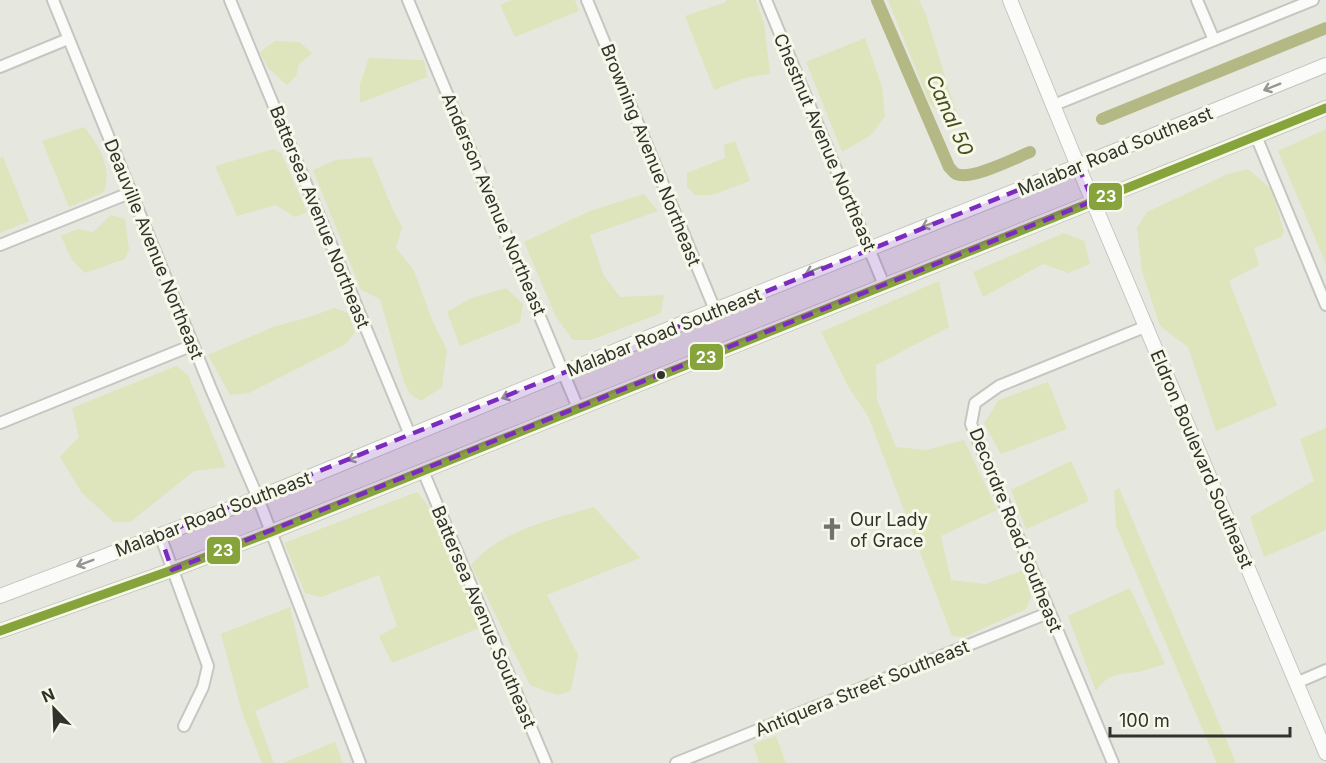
<svg xmlns="http://www.w3.org/2000/svg" width="1326" height="763" viewBox="0 0 1326 763" font-family="Inter,sans-serif">
<rect width="100%" height="100%" fill="#e6e8e0"/>
<!-- green -->
<g fill="#dee4bb">
<polygon points="512,0 575,0 579,11 515,37 500,5"/>
<polygon points="727,0 756,0 764,23 770,74 745,78 714,90 685,16 726,2"/>
<polygon points="888,0 919,0 926,15 957,115 945,118 930,104"/>
<polygon points="865,38 882,87 885,116 871,135 842,152 806,62"/>
<polygon points="275,41 299,42 312,53 299,64 296,76 287,85 268,68 260,52"/>
<polygon points="369,58 424,60 427,77 360,103 360,84"/>
<path d="M84,127C100,147 112,167 104,192L69,207L42,141Z"/>
<polygon points="1326,129 1326,264 1278,151"/>
<polygon points="735,141 750,181 712,195 695,195 687,187 687,173 725,158 724,145"/>
<polygon points="274,149 281,153 307,212 295,217 276,205 237,216 215,166"/>
<polygon points="3,157 29,221 0,233 0,158"/>
<polygon points="371,157 392,208 402,227 396,248 413,269 433,322 447,350 442,387 421,401 410,394 403,379 380,299 361,290 313,170 336,160"/>
<polygon points="1248,169 1272,190 1284,232 1281,237 1254,248 1259,265 1229,281 1277,405 1216,431 1188,347 1160,326 1142,271 1137,228 1147,212 1228,174"/>
<polygon points="644,194 658,211 590,235 604,276 620,297 664,295 661,313 591,340 573,340 556,317 524,242 590,211"/>
<polygon points="111,215 125,219 129,249 125,259 85,273 72,260 61,236 78,229 93,232"/>
<polygon points="1064,233 1084,241 1090,264 1068,273 1043,264 983,297 973,272"/>
<polygon points="939,281 949,327 876,365 877,400 896,447 926,450 964,440 997,510 941,536 951,580 985,584 1024,570 1031,597 1026,609 964,637 952,636 868,416 848,386 821,332"/>
<polygon points="506,288 523,304 520,322 460,346 447,312 469,299"/>
<polygon points="334,308 348,313 355,332 346,344 249,393 230,395 208,355 273,327 309,317"/>
<polygon points="176,366 188,375 226,467 194,471 130,522 114,522 82,493 60,457 79,437 72,408"/>
<polygon points="1048,382 1067,429 1001,454 984,423 999,400"/>
<polygon points="1326,428 1326,530 1264,557 1250,517 1314,481 1300,439"/>
<polygon points="1071,461 1089,501 1026,529 1011,490"/>
<polygon points="1119,488 1236,763 1217,763 1116,526 1114,491"/>
<polygon points="417,492 427,504 482,627 392,663 379,636 397,626 379,575 321,597 305,593 284,543"/>
<path d="M594,507L640,558L547,595L578,655L571,691L557,695L530,685L471,565C499,531 553,519 594,507Z"/>
<path d="M1130,588L1165,664C1157,666 1150,669 1142,671C1122,675 1109,671 1096,691L1068,616Z"/>
<polygon points="290,607 309,687 255,711 274,763 262,763 242,712 221,634"/>
<polygon points="776,736 786,763 759,763 753,744"/>
<polygon points="335,742 343,763 283,763"/>
</g>
<g fill="none" stroke-linecap="round" stroke-linejoin="round">
<!-- canal -->
<g stroke="#b3b885" stroke-width="12">
<path d="M877,0L949,167C950,168 954,173 956,174C971,181 1015,158 1030,152"/>
<polyline points="1102,119 1326,28"/>
</g>
<!-- street casing -->
<g stroke="#c5c6c0" stroke-width="14">
<g id="street">
<polyline points="53,0 211,389 258,498 360,763"/>
<polyline points="230,0 410,435"/>
<polyline points="408,0 578,408"/>
<polyline points="587,0 715,310"/>
<polyline points="766,0 884,285"/>
<polyline points="1197,0 1214,40"/>
<polyline points="0,67 68,39"/>
<polyline points="1054,105 1313,0"/>
<polyline points="1256,136 1326,305"/>
<polyline points="0,245 132,192"/>
<polyline points="0,423 193,345"/>
<polyline points="423,471 546,763"/>
<polyline points="160,535 208,666 203,687 184,726"/>
<polyline points="1296,683 1326,670"/>
<polyline points="676,763 1048,613"/>
<polyline points="1113,763 971,424 975,403 999,386 1147,326"/>
</g>
</g>
<!-- secondary casing -->
<g stroke="#c5c6c0" stroke-width="16">
<g id="secondary">
<polyline points="1010,0 1078,166 1326,753"/>
<polyline points="0,596 258,498 715,310 1078,166 1326,65"/>
<polyline points="0,631 172,570 271,532 1326,108"/>
</g>
</g>
<!-- street -->
<use href="#street" stroke="#fbfcfa" stroke-width="10"/>
<!-- secondary -->
<use href="#secondary" stroke="#fbfcfa" stroke-width="14"/>
<!-- bus-1 casing -->
<g stroke="#f6f8e9" stroke-width="14">
<polyline id="bus-1" points="0,631 172,570 271,532 1326,108"/>
</g>
<!-- bus-1 -->
<use href="#bus-1" stroke="#86a33c" stroke-width="9"/>
</g>
<!-- one-way arrows -->
<defs><path id="oneway-shaft" d="M-6 0H5M1.5-3L5.5 0L1.5 3" fill="none" stroke-width="1.6" stroke-linecap="round" stroke-linejoin="round" transform="scale(1.5)"/></defs>
<g stroke="#969793">
<use href="#oneway-shaft" transform="translate(1272 87) rotate(158)"/>
<use href="#oneway-shaft" transform="translate(930 224) rotate(159)"/>
<use href="#oneway-shaft" transform="translate(814 270) rotate(158)"/>
<use href="#oneway-shaft" transform="translate(510 395) rotate(158)"/>
<use href="#oneway-shaft" transform="translate(356 457) rotate(158)"/>
<use href="#oneway-shaft" transform="translate(85 563) rotate(159)"/>
</g>
<!-- marked area -->
<path fill="#7b2cbf" fill-opacity="0.2" stroke="#7b2cbf" stroke-width="4.5" stroke-dasharray="12 8" stroke-linejoin="round" d="M1078,166L1093,201L172,570L160,535Z"/>
<!-- icons -->
<defs>
<g id="church-bare" transform="scale(1.8)"><path d="M-1.2-6h2.4v3.5h3.3v2.4h-3.3V6h-2.4V-.1h-3.3v-2.4h3.3Z" fill="#70726b" stroke="#f6f8e9" stroke-width="2.5" paint-order="stroke"/></g>
</defs>
<g fill-rule="evenodd">
<use href="#church-bare" x="832" y="529"/>
</g>
<!-- markers -->
<circle fill="#31322c" stroke="#f6f8e9" stroke-width="2" cx="661" cy="375" r="5"/>
<g text-anchor="middle" dominant-baseline="central" stroke-width="6" stroke-linejoin="round" paint-order="stroke">
<!-- street labels -->
<g font-size="18" fill="#31322c" stroke="#f6f8e9">
<text transform="translate(825 142) rotate(67)">Chestnut Avenue Northeast</text>
<text transform="translate(1115 151) rotate(-22)">Malabar Road Southeast</text>
<text transform="translate(651 155) rotate(68)">Browning Avenue Northeast</text>
<text transform="translate(494 204) rotate(67)">Anderson Avenue Northeast</text>
<text transform="translate(320 217) rotate(68)">Battersea Avenue Northeast</text>
<text transform="translate(154 249) rotate(68)">Deauville Avenue Northeast</text>
<text transform="translate(664 332) rotate(-22)">Malabar Road Southeast</text>
<text transform="translate(1202 459) rotate(67)">Eldron Boulevard Southeast</text>
<text transform="translate(213 514) rotate(-21)">Malabar Road Southeast</text>
<text transform="translate(1016 530) rotate(68)">Decordre Road Southeast</text>
<text transform="translate(484 617) rotate(67)">Battersea Avenue Southeast</text>
<text transform="translate(862 688) rotate(-22)">Antiquera Street Southeast</text>
</g>
<!-- poi labels -->
<g font-size="18" fill="#31322c" stroke="#f6f8e9" text-anchor="start">
<text x="850" y="519">Our Lady<tspan x="850" dy="21">of Grace</tspan></text>
</g>
<!-- water labels -->
<g font-size="20" font-style="italic" fill="#494e19" stroke="#f6f8e9">
<text transform="translate(950 115) rotate(66)">Canal 50</text>
</g>
</g>
<g stroke="#f6f8e9" stroke-width="2">
<rect x="1088" y="182" width="35" height="29" rx="6" fill="#86a33c"/>
<rect x="689" y="343" width="35" height="28" rx="6" fill="#86a33c"/>
<rect x="206" y="536" width="35" height="29" rx="6" fill="#86a33c"/>
</g>
<g font-size="16" text-anchor="middle" font-weight="bold" fill="#fff">
<text x="1106" y="202">23</text>
<text x="706" y="363">23</text>
<text x="223" y="556">23</text>
</g>
<!-- north arrow -->
<g transform="translate(54 709) rotate(337)" stroke="#f6f8e9" stroke-width="4.5" paint-order="stroke">
<path d="M0-4.5L10 22L0 15L-10 22Z" fill="#31322c"/>
<text y="-9" font-size="16" font-weight="bold" text-anchor="middle" fill="#31322c">N</text>
</g>
<!-- scale -->
<path d="M1110 727v9h180v-9" fill="none" stroke="#31322c" stroke-width="3"/>
<text x="1119" y="727" font-size="18" fill="#31322c" stroke="#f6f8e9" stroke-width="4.5" paint-order="stroke">100 m</text>
</svg>
